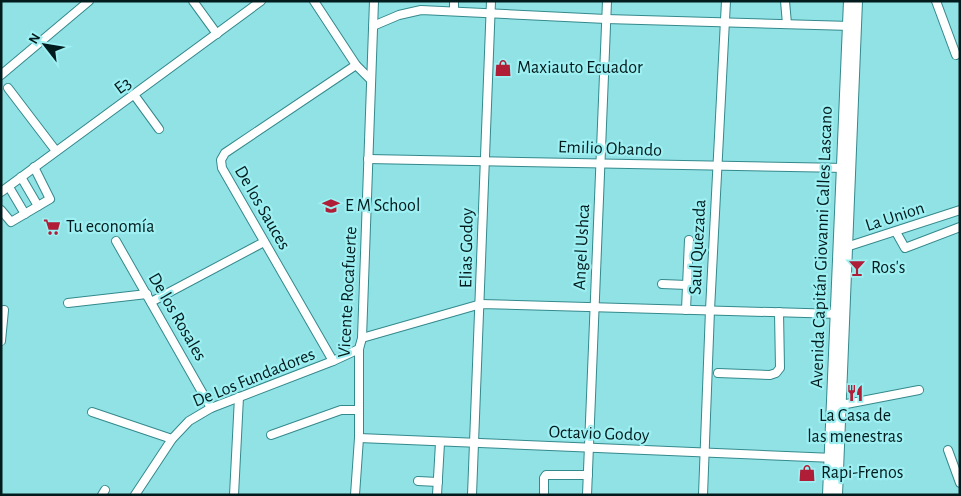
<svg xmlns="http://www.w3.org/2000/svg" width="961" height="496" viewBox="0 0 961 496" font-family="'Alegreya Sans',sans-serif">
<rect width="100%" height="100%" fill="#90e2e5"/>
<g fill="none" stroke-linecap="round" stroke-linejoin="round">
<!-- minor casing -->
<g stroke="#34898c" stroke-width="10">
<g id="minor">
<polyline points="193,1 217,34"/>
<polyline points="314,1 356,65 370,79"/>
<polyline points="785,1 787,24"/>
<polyline points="936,1 956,55"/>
<polyline points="454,11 454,1"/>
<polyline points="373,26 399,15 421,10 606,19 851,26"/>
<polyline points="1,75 89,1"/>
<polyline points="8,88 56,151"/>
<polyline points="135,96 159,129"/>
<polyline points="368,159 846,168"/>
<polyline points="21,177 38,206"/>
<polyline points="9,187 25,214"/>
<polyline points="1,192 261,1"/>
<polyline points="1,210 11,222 50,199 34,167"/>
<polyline points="896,232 905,248 960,227"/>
<polyline points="116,241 211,408"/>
<polyline points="843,248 960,210"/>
<polyline points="662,284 687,285"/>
<polyline points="151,302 264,242"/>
<polyline points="68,303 147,294"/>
<polyline points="686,310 689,240"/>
<polyline points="362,338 481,304 840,314"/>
<polyline points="1,341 4,310"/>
<polyline points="333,361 222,168 221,160 225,153 356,65"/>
<polyline points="718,373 770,375 776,373 780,368 779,312"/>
<polyline points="841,405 919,390"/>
<polyline points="92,412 172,439"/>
<polyline points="271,435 341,410 359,410"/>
<polyline points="359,438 834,458"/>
<polyline points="948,450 960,483"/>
<polyline points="418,481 438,482"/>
<polyline points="102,495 105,490"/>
<polyline points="135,495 172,439 189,421 211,408 333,361 359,349"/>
<polyline points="234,495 239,397"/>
<polyline points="355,495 359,438 359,349 362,338 374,1"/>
<polyline points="437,495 440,443"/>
<polyline points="472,495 491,1"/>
<polyline points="544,495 544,478 546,475 588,475"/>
<polyline points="587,495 607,1"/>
<polyline points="703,495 710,310 726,1"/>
</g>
</g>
<!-- major casing -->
<g stroke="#34898c" stroke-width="12">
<g id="major">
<polyline points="828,495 849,1"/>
<polyline points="837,495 857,1"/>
</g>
</g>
<!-- minor -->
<use href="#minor" stroke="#fff" stroke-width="8"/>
<!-- major -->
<use href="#major" stroke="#fff" stroke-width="10"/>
</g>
<!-- icons -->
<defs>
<g id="shop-bare" transform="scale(1.35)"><path d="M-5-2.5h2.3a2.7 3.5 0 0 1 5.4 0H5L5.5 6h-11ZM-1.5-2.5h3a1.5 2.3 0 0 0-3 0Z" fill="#b01d36" stroke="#9deff2" stroke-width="2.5" paint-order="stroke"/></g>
<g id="school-bare" transform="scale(1.35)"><path d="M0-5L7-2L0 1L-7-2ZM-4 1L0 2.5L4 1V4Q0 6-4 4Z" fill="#b01d36" stroke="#9deff2" stroke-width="2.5" paint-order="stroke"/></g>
<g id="supermarket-bare" transform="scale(1.35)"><path d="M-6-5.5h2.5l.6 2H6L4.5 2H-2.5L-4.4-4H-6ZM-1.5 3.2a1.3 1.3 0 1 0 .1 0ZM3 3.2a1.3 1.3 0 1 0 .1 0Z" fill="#b01d36" stroke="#9deff2" stroke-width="2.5" paint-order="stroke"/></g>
<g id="bar-bare" transform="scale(1.35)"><path d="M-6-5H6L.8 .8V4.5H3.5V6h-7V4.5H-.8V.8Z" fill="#b01d36" stroke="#9deff2" stroke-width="2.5" paint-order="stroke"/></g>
<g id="restaurant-bare" transform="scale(1.35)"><path d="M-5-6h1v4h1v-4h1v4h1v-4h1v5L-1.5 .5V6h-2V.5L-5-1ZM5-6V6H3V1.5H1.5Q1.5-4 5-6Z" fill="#b01d36" stroke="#9deff2" stroke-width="2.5" paint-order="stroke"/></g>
</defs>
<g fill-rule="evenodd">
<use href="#shop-bare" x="503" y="68"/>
<use href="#school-bare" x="331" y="206"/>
<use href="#supermarket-bare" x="52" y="227"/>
<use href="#bar-bare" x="857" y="268"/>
<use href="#restaurant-bare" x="855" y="393"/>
<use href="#shop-bare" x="807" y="473"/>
</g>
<g text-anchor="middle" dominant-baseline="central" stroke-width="4.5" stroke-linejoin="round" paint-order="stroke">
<!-- poi labels -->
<g font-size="18" fill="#021b1c" stroke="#9deff2" text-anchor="start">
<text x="517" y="68">Maxiauto Ecuador</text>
<text x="345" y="206">E M School</text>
<text x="66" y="227">Tu economía</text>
<text x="871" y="268">Ros's</text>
<text x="855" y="416" text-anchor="middle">La Casa de<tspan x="855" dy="21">las menestras</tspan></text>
<text x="821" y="473">Rapi-Frenos</text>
</g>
<!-- street labels -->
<g font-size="18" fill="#021b1c" stroke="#9deff2">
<text transform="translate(123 86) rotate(-36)">E3</text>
<text transform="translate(610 149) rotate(2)">Emilio Obando</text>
<text transform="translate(262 208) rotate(60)">De los Sauces</text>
<text transform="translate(895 217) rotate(-18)">La Union</text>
<text transform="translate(582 247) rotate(-87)">Angel Ushca</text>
<text transform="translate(698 247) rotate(-87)">Saul Quezada</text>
<text transform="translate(822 247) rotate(-88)">Avenida Capitán Giovanni Calles Lascano</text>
<text transform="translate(467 248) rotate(-89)">Elias Godoy</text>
<text transform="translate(348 292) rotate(-87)">Vicente Rocafuerte</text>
<text transform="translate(177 317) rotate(60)">De los Rosales</text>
<text transform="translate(254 378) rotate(-22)">De Los Fundadores</text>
<text transform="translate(599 434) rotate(2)">Octavio Godoy</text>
</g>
</g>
<!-- border -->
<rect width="961" height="496" fill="none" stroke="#021b1c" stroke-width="5"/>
<!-- north arrow -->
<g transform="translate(45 45) rotate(301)" stroke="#9deff2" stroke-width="4" paint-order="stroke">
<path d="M0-4L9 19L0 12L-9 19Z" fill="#021b1c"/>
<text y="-8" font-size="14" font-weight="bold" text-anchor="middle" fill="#021b1c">N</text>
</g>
</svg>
